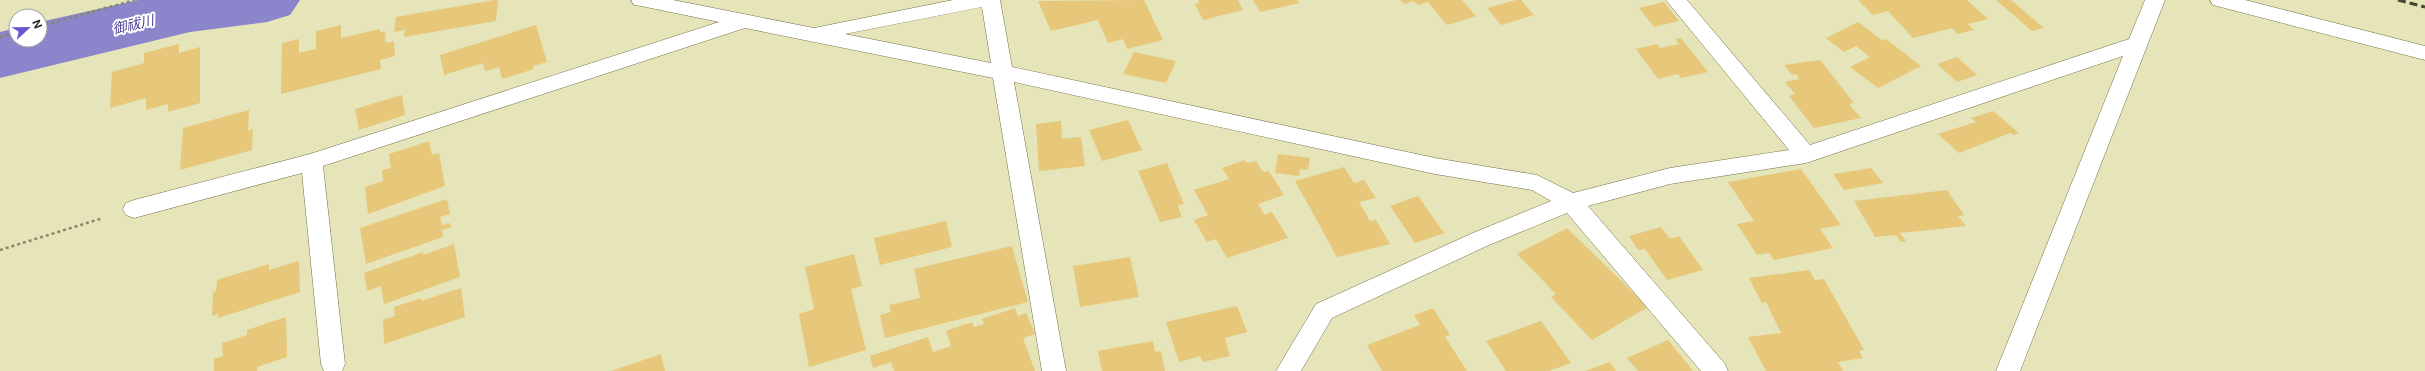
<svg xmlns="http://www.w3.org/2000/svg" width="2425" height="371" viewBox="0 0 2425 371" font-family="Inter,'Noto Sans JP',sans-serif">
<rect width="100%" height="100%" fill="#e5e5b9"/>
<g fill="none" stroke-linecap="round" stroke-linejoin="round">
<!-- river -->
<polygon fill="#8b85cb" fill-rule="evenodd" points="138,0 300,0 290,15 267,22 190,32 0,78 0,32 16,28 16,40 40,40 40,22"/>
</g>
<!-- building -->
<g fill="#e7c77a">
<polygon points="494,0 498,0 496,21 404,37 405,30 394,32 396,17"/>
<polygon points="1144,0 1163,40 1127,49 1123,39 1108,43 1098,20 1051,31 1038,1"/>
<polygon points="1198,0 1238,0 1243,10 1203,20 1195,4 1200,2"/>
<polygon points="1253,0 1297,0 1299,3 1260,12"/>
<polygon points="1400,0 1462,0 1476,16 1447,25 1428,2 1418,5 1414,1 1404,4"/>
<polygon points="1516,0 1521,0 1534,15 1501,25 1487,8"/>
<polygon points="1858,0 1967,0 1988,19 1968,24 1974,30 1957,34 1952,28 1913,38 1888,11 1873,15"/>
<polygon points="1996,0 2011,0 2044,28 2032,31"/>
<polygon points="1664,2 1679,21 1654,27 1639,8"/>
<polygon points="1858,22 1883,41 1886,39 1921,66 1878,88 1850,67 1870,57 1856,46 1844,52 1826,38"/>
<polygon points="341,25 341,38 380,29 380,32 385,31 386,43 394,41 395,56 380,60 381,69 281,94 282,43 299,39 299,53 316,49 316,31"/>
<polygon points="536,25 547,62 533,66 534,69 502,79 499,67 485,71 483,63 444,75 440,55"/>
<polygon points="1681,38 1708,72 1681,78 1678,74 1658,79 1636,49 1657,44 1660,48 1679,44 1675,39"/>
<polygon points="179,44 179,53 200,47 200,103 168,112 168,104 146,110 146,98 110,108 112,72 144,63 144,53"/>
<polygon points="1134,52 1176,61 1166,83 1123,74"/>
<polygon points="1957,57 1977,75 1957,82 1937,64"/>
<polygon points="1820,60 1854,103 1849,104 1861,118 1814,128 1789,96 1795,94 1785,82 1799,79 1796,74 1792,75 1784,65"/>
<polygon points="402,95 405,115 359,130 355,109"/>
<polygon points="249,110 248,131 253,129 252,150 180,170 183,128"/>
<polygon points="1993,111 2019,133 2014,135 2010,133 1959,153 1938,134 1976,122 1971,118"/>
<polygon points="1128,120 1142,150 1102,161 1089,130"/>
<polygon points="1061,121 1062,139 1081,137 1085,166 1039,171 1036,124"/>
<polygon points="429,141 432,155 439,153 445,186 368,214 365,187 383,181 382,170 391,168 389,154"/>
<polygon points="1278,154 1310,158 1308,170 1300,169 1299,176 1275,173"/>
<polygon points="1245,160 1247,163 1256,161 1263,172 1269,171 1284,195 1258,204 1265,215 1272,212 1288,238 1227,258 1216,239 1207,242 1194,220 1208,215 1194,190 1229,179 1222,168"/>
<polygon points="1167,163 1184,204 1178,206 1182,217 1160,222 1138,171"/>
<polygon points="1344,167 1354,183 1364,180 1376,198 1359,202 1370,221 1376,220 1390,244 1337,257 1295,181"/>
<polygon points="1871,168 1883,183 1844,190 1833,174"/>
<polygon points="1801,169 1841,225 1820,229 1833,248 1774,260 1769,253 1757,255 1737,224 1754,221 1728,182"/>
<polygon points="1947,190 1964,215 1958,216 1966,226 1900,233 1906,241 1901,242 1896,235 1875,237 1854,201"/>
<polygon points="1418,196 1444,233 1415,243 1390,206"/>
<polygon points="447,199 450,214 440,217 442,225 450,223 451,227 442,230 443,237 366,264 360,228"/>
<polygon points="946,221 952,247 880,265 874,238"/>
<polygon points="1661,227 1670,239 1679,236 1703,270 1667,280 1645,249 1638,250 1629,236"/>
<polygon points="1567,228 1648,307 1592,340 1551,297 1556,294 1517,254"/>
<polygon points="454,244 460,277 384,304 381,286 367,291 364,273 423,252 423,255"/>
<polygon points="1012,246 1028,302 885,338 880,315 891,312 889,305 920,298 914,269"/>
<polygon points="854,254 862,286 851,289 866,350 809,367 799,314 814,309 805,267"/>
<polygon points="1130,257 1139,297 1080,307 1073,266"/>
<polygon points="299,261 300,292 218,318 218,314 212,316 213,292 216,291 217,280 269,264 269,270"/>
<polygon points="1809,270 1815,280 1824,279 1864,350 1859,351 1863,358 1838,362 1843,371 1766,371 1748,337 1781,333 1766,302 1762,303 1749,278"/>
<polygon points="461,288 465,317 384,344 383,320 395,316 394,307 421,298 421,301"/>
<polygon points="1237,306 1247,332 1225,338 1230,356 1203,362 1200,356 1179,362 1166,322"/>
<polygon points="1015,308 1018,316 1026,313 1035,334 1023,338 1035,371 894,371 891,362 873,368 870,356 928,337 933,352 951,346 946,331 972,322 974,327 984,324 982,319"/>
<polygon points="1433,308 1450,335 1445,337 1467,371 1382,371 1367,345 1420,325 1414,315"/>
<polygon points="286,317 287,357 257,367 257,371 214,371 214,359 223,356 222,343 247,335 247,330"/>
<polygon points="1541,321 1571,363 1549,371 1506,371 1486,341"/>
<polygon points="1668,340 1693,371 1638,371 1627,358"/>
<polygon points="1153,341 1155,352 1161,351 1165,371 1102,371 1098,351"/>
<polygon points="661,354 665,371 611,371"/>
<polygon points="1610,362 1616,371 1585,371"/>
</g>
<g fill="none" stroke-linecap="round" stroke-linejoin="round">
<!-- minor casing -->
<g stroke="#717048" stroke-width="1">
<g id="minor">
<path d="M631,0H673L814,28L953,0H1000L1012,67L1435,158L1537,175L1573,193L1670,168L1789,150L1666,0H1687L1810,145L2129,39L2145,0H2165L2020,371H1996L2123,56L1806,163L1670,184L1588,206L1725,364L1728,371H1701L1567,213L1489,245L1332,318L1301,371H1276L1316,304L1473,233L1551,201L1532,190L1435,174L1014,82L1066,371H1042L993,78L745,28L323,166L345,364L342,371H324L321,364L302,173L134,218L126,215L123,209L126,203L134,200L310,154L719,22L641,6L634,5ZM982,7L991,63L845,34Z"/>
<polygon points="2210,0 2245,0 2425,46 2425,60 2213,5"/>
</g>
</g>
<!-- path -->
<g stroke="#888768" stroke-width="2.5" stroke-dasharray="3 3" stroke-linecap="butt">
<polyline points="40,26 135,0"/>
<polyline points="0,37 16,32"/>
<polyline points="0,250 103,218"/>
</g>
<!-- minor -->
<use href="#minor" fill="#fff" fill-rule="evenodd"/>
<!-- rail -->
<polyline stroke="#474630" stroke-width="3" stroke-dasharray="8 4" stroke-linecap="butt" points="2398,0 2425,7"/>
</g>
<g text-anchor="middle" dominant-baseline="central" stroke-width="4" stroke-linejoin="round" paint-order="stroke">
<!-- water labels -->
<g font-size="14" font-style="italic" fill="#4a3b8f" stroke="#fff">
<text transform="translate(133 24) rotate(-13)">御祓川</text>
</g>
</g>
<!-- north arrow -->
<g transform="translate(28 28) rotate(68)"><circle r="19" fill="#ffffff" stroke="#a5a59e"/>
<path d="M0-3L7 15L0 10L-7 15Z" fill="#6d56d0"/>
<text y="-6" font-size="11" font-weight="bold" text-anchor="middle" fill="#1e1d0d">N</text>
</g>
</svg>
